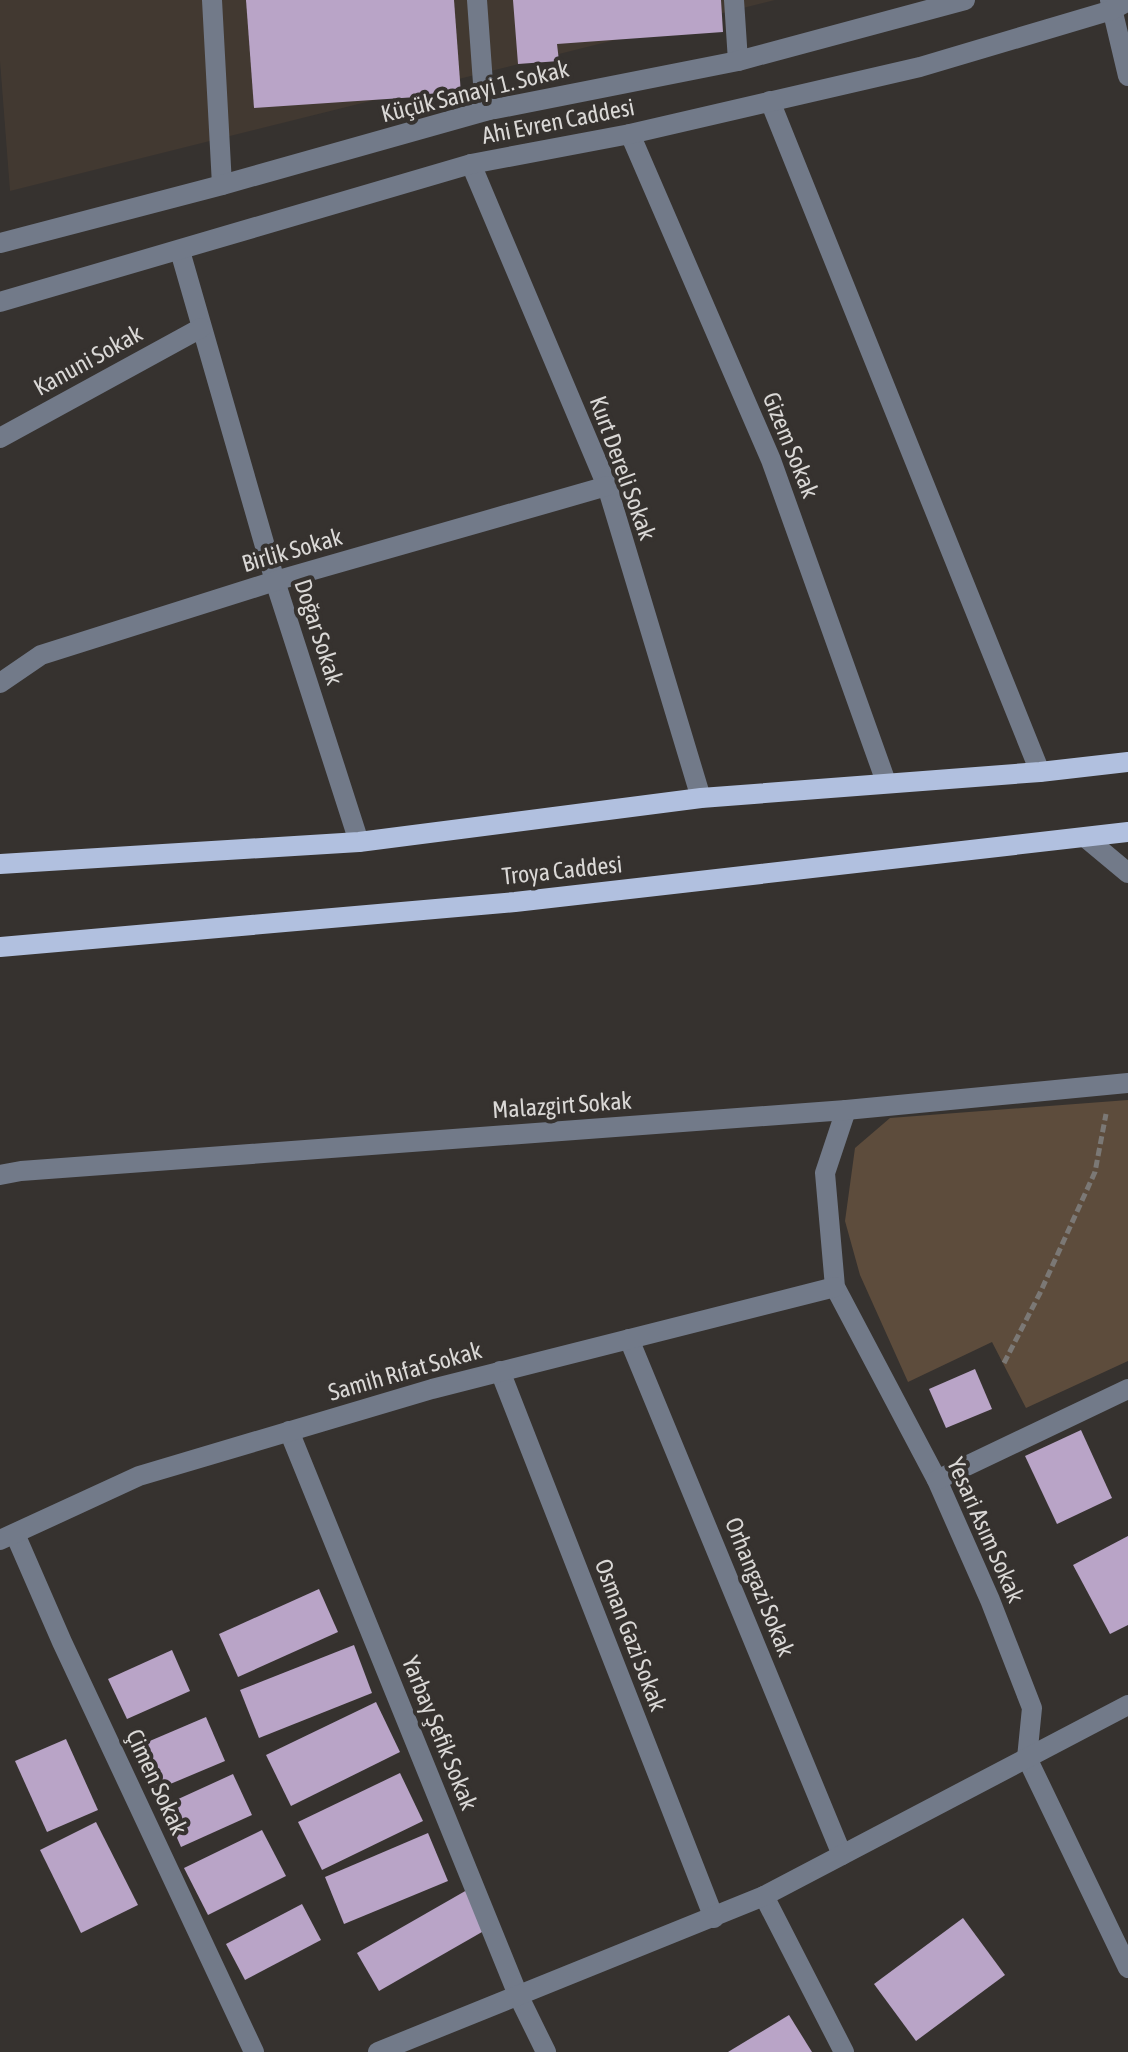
<svg xmlns="http://www.w3.org/2000/svg" width="1128" height="2052" viewBox="0 0 1128 2052" font-family="'Asap Condensed',sans-serif">
<rect width="100%" height="100%" fill="#36322f"/>
<!-- built -->
<polygon fill="#423931" points="0,0 775,0 10,191 0,61"/>
<!-- green -->
<polygon fill="#5d4c3c" points="1128,1100 1128,1361 1026,1408 992,1342 908,1382 860,1275 845,1221 855,1148 890,1118"/>
<!-- building -->
<g fill="#b9a4c7">
<polygon points="246,0 454,0 461,94 254,108"/>
<polygon points="513,0 721,0 723,32 557,44 559,61 518,64"/>
<polygon points="975,1369 992,1409 946,1428 929,1389"/>
<polygon points="1081,1430 1112,1498 1057,1524 1025,1456"/>
<polygon points="1128,1536 1128,1625 1110,1634 1073,1565"/>
<polygon points="319,1589 338,1632 238,1677 219,1634"/>
<polygon points="354,1645 372,1693 259,1738 240,1690"/>
<polygon points="172,1650 190,1691 127,1719 108,1679"/>
<polygon points="376,1702 400,1752 291,1806 266,1755"/>
<polygon points="206,1717 225,1761 156,1790 138,1746"/>
<polygon points="66,1739 98,1810 47,1832 15,1761"/>
<polygon points="400,1773 423,1821 322,1870 298,1822"/>
<polygon points="233,1774 252,1815 181,1847 163,1806"/>
<polygon points="96,1822 138,1905 81,1933 40,1850"/>
<polygon points="262,1830 286,1876 208,1915 184,1868"/>
<polygon points="428,1833 448,1881 344,1924 325,1877"/>
<polygon points="467,1890 489,1928 379,1991 357,1953"/>
<polygon points="302,1904 321,1940 245,1980 226,1944"/>
<polygon points="963,1918 1005,1975 916,2041 874,1984"/>
<polygon points="789,2015 812,2052 728,2052"/>
</g>
<g fill="none" stroke-linecap="round" stroke-linejoin="round">
<!-- path -->
<polyline stroke="#7b7875" stroke-width="5" stroke-dasharray="8 4" stroke-linecap="butt" points="1004,1363 1040,1293 1095,1172 1106,1114"/>
<!-- minor -->
<g stroke="#727a89" stroke-width="20">
<polyline points="212,0 222,185"/>
<polyline points="477,0 485,111"/>
<polyline points="734,0 738,61"/>
<polyline points="1110,0 1128,76"/>
<polyline points="770,101 1040,772"/>
<polyline points="630,134 771,460 886,782"/>
<polyline points="471,164 607,486 701,798"/>
<polyline points="0,243 222,185 485,111 738,61 965,0"/>
<polyline points="180,251 275,581 359,842"/>
<polyline points="0,302 471,164 630,134 920,67 1112,10 1128,1"/>
<polyline points="0,438 201,328"/>
<polyline points="0,683 41,655 275,581 607,486"/>
<polyline points="1086,838 1128,873"/>
<polyline points="846,1110 825,1173 835,1287 937,1480 990,1600 1032,1708 1027,1758 1128,1968"/>
<polyline points="0,1175 21,1171 846,1110 1128,1083"/>
<polyline points="629,1339 842,1855"/>
<polyline points="500,1371 714,1918"/>
<polyline points="289,1431 518,1995 546,2052"/>
<polyline points="937,1480 1128,1389"/>
<polyline points="15,1534 62,1642 254,2052"/>
<polyline points="0,1540 139,1476 432,1389 835,1287"/>
<polyline points="764,1896 844,2052"/>
<polyline points="378,2052 764,1896 1128,1705"/>
</g>
<!-- major -->
<g stroke="#b1c0df" stroke-width="20">
<polyline points="0,864 359,842 701,798 1040,772 1128,762"/>
<polyline points="0,947 515,902 1128,832"/>
</g>
</g>
<g text-anchor="middle" dominant-baseline="central" stroke-width="8" stroke-linejoin="round" paint-order="stroke">
<!-- street labels -->
<g font-size="24" fill="#dad8d6" stroke="#36322f">
<text transform="translate(475 91) rotate(-14)">Küçük Sanayi 1. Sokak</text>
<text transform="translate(558 121) rotate(-11)">Ahi Evren Caddesi</text>
<text transform="translate(88 360) rotate(-29)">Kanuni Sokak</text>
<text transform="translate(791 445) rotate(68)">Gizem Sokak</text>
<text transform="translate(623 468) rotate(70)">Kurt Dereli Sokak</text>
<text transform="translate(292 550) rotate(-16)">Birlik Sokak</text>
<text transform="translate(319 632) rotate(72)">Doğar Sokak</text>
<text transform="translate(562 870) rotate(-6)">Troya Caddesi</text>
<text transform="translate(562 1105) rotate(-4)">Malazgirt Sokak</text>
<text transform="translate(405 1371) rotate(-16)">Samih Rıfat Sokak</text>
<text transform="translate(986 1530) rotate(66)">Yesari Asım Sokak</text>
<text transform="translate(760 1587) rotate(68)">Orhangazi Sokak</text>
<text transform="translate(631 1635) rotate(69)">Osman Gazi Sokak</text>
<text transform="translate(440 1733) rotate(68)">Yarbay Şefik Sokak</text>
<text transform="translate(157 1782) rotate(65)">Çimen Sokak</text>
</g>
</g>
</svg>
